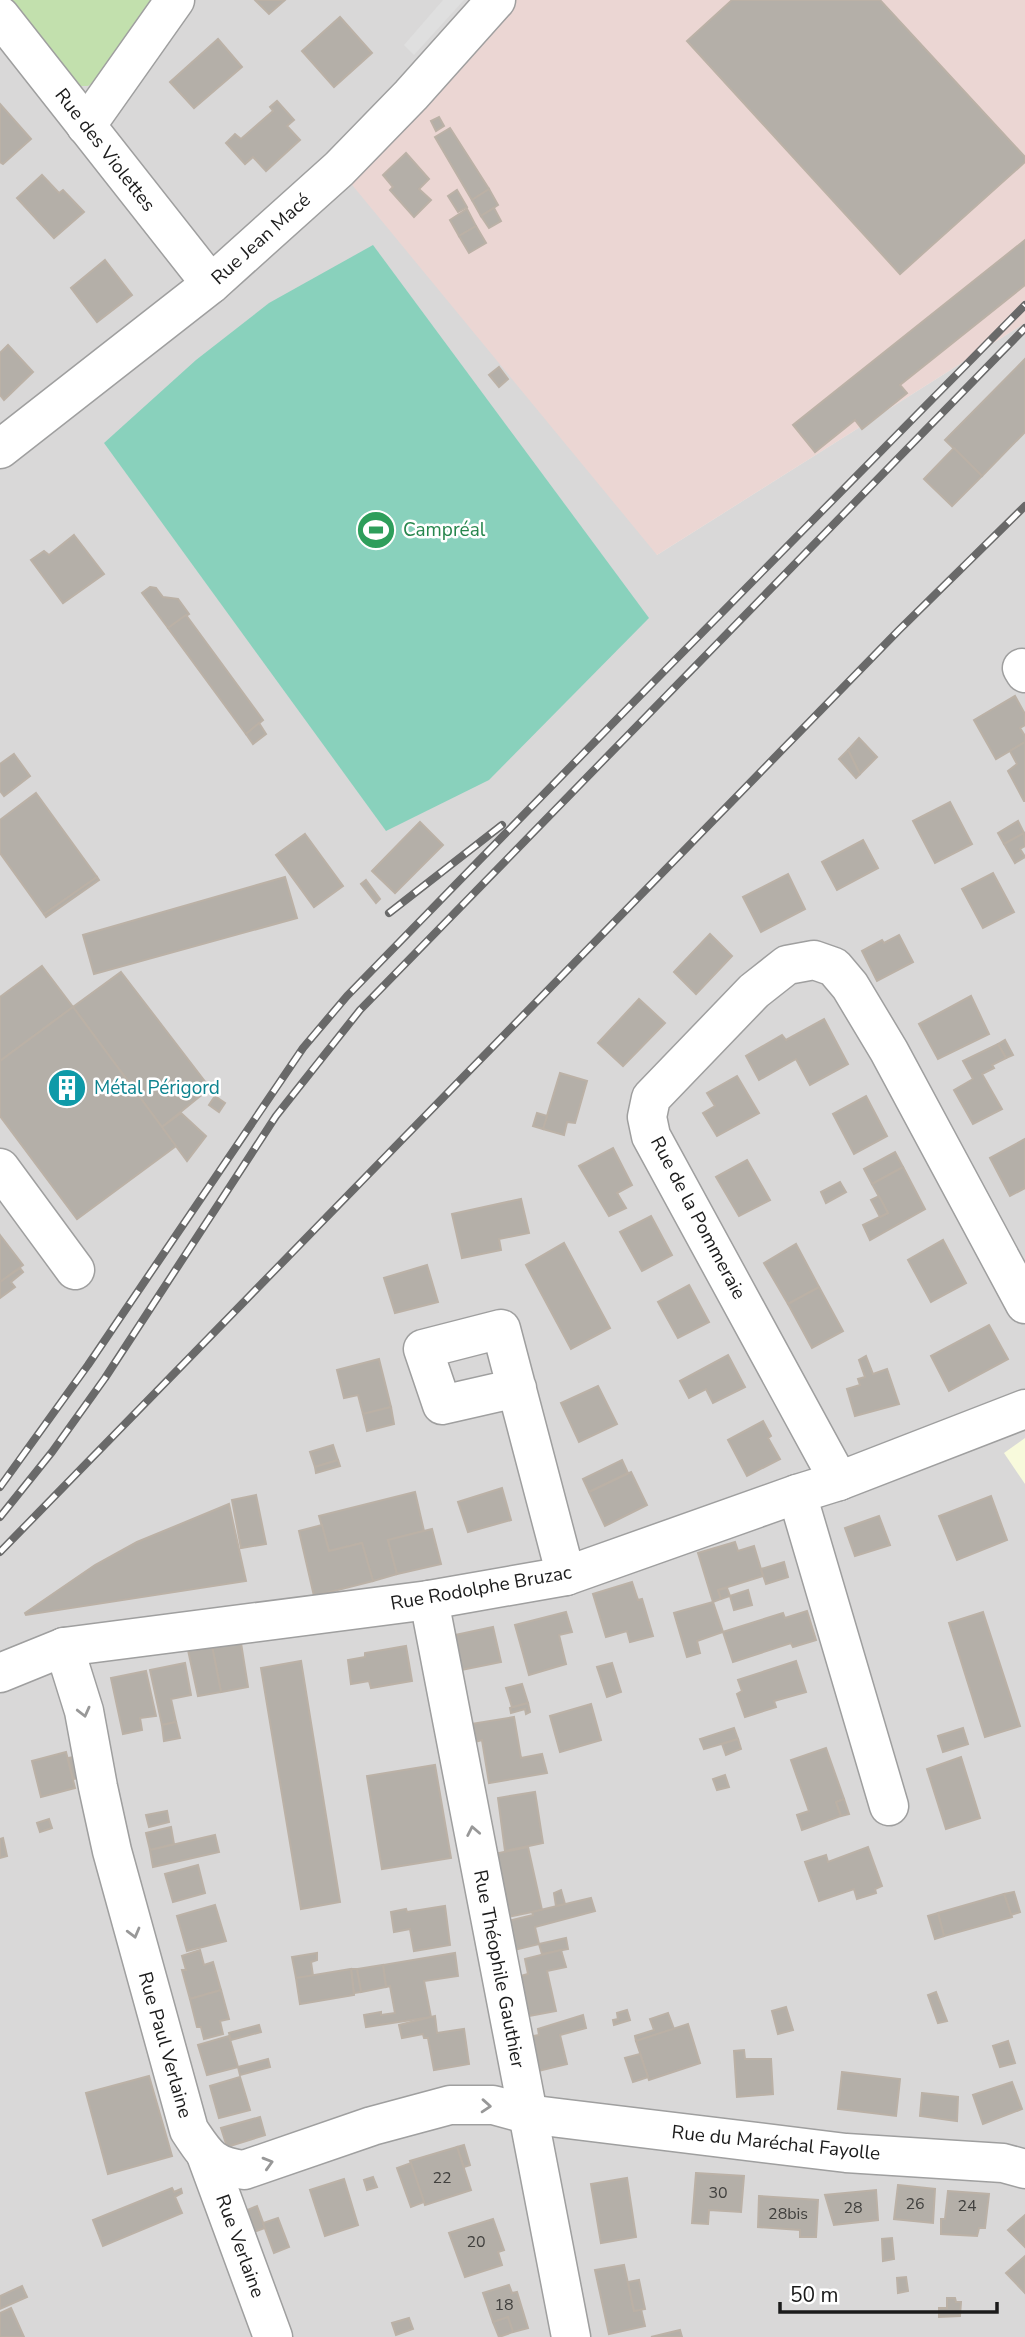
<svg xmlns="http://www.w3.org/2000/svg" width="1025" height="2337" viewBox="0 0 1025 2337" font-family="'Nunito Sans',sans-serif">
<rect width="100%" height="100%" fill="#ebe9e2"/>
<!-- residential -->
<polygon fill="#d9d8d8" points="0,0 500,0 657,555 1025,323 1025,2337 0,2337"/>
<!-- commercial -->
<polygon fill="#ebd6d3" points="500,0 1025,0 1025,323 657,555 339,169"/>
<!-- education -->
<polygon fill="#f8fadc" points="1025,1438 1025,1484 1004,1453"/>
<!-- grass -->
<polygon fill="#c2e0ad" points="6,0 151,0 100,76 88,86 75,86"/>
<!-- pitch -->
<polygon fill="#89d1bc" points="373,245 649,618 489,780 386,831 104,443 196,360 269,303"/>
<!-- parking -->
<polygon fill="#dfdfdf" points="443,0 464,0 414,55 404,45"/>
<!-- building -->
<g fill="#b4afa8" stroke="#bbb1a6" stroke-width="2">
<polygon points="255,0 285,0 269,14"/>
<polygon points="732,0 880,0 1025,157 1025,162 900,274 687,41"/>
<polygon points="340,17 372,53 334,87 302,51"/>
<polygon points="218,39 242,67 194,108 170,82"/>
<polygon points="277,101 294,120 287,126 300,140 266,171 253,157 245,164 226,143 235,134 241,139 273,111 270,107"/>
<polygon points="0,104 31,139 3,164 0,162"/>
<polygon points="439,117 444,126 436,131 431,121"/>
<polygon points="450,128 489,189 472,200 435,137"/>
<polygon points="406,153 429,179 419,189 431,200 414,217 390,190 393,187 383,175"/>
<polygon points="42,175 59,193 63,190 84,212 54,238 17,198"/>
<polygon points="489,189 498,205 481,216 472,200"/>
<polygon points="457,190 467,207 458,212 448,196"/>
<polygon points="494,208 501,221 489,228 481,216"/>
<polygon points="467,209 476,226 459,236 450,220"/>
<polygon points="476,226 486,243 469,253 459,236"/>
<polygon points="1025,240 1025,285 900,385 907,393 862,429 855,420 815,452 793,425"/>
<polygon points="105,260 132,295 97,322 71,288"/>
<polygon points="8,345 33,372 4,400 0,395 0,353"/>
<polygon points="1025,359 1025,432 982,476 945,440"/>
<polygon points="499,367 508,379 499,387 489,375"/>
<polygon points="954,448 982,476 952,506 924,479"/>
<polygon points="74,535 104,574 63,603 31,560 44,551 49,555"/>
<polygon points="150,587 156,588 163,597 178,599 189,614 168,628 142,593"/>
<polygon points="186,615 263,720 246,734 168,628"/>
<polygon points="1015,696 1025,714 1025,725 1020,728 1025,736 1025,742 996,759 974,720"/>
<polygon points="259,723 266,734 253,744 246,734"/>
<polygon points="859,738 877,757 860,774 848,750"/>
<polygon points="1025,742 1025,801 1024,801 1008,771 1017,764 1010,751"/>
<polygon points="848,750 860,774 856,778 839,759"/>
<polygon points="14,754 30,776 4,796 0,791 0,764"/>
<polygon points="36,793 97,877 44,914 0,853 0,820"/>
<polygon points="950,802 972,844 935,863 913,821"/>
<polygon points="1018,821 1024,833 1004,844 998,833"/>
<polygon points="420,822 443,845 395,893 372,871"/>
<polygon points="1024,833 1025,846 1020,849 1025,857 1015,863 1004,844"/>
<polygon points="305,834 343,886 314,907 276,855"/>
<polygon points="863,840 878,868 837,890 822,862"/>
<polygon points="993,873 1014,912 983,928 962,889"/>
<polygon points="788,874 805,909 761,932 743,897"/>
<polygon points="97,877 99,880 46,917 44,914"/>
<polygon points="285,877 297,918 94,974 83,935"/>
<polygon points="366,880 380,899 376,903 361,884"/>
<polygon points="710,934 732,956 696,994 674,972"/>
<polygon points="899,935 913,962 877,981 862,951 882,940 884,943"/>
<polygon points="42,966 73,1007 0,1061 0,997"/>
<polygon points="121,972 210,1088 162,1127 73,1007"/>
<polygon points="971,996 989,1034 938,1059 919,1024"/>
<polygon points="639,999 665,1023 623,1066 598,1043"/>
<polygon points="73,1007 176,1146 77,1219 0,1116 0,1061"/>
<polygon points="824,1019 848,1064 810,1085 796,1059 759,1080 746,1056 782,1035 786,1040"/>
<polygon points="1005,1040 1013,1055 1006,1058 998,1044"/>
<polygon points="998,1044 1006,1058 992,1065 994,1068 982,1074 1002,1109 973,1124 954,1090 973,1079 963,1061"/>
<polygon points="560,1073 587,1081 575,1123 567,1122 564,1135 543,1129"/>
<polygon points="737,1076 759,1113 717,1136 703,1113 715,1106 707,1093"/>
<polygon points="215,1096 225,1103 219,1112 209,1105"/>
<polygon points="866,1096 887,1136 854,1154 833,1114"/>
<polygon points="181,1113 206,1136 187,1161 162,1127"/>
<polygon points="537,1113 547,1116 543,1129 533,1126"/>
<polygon points="1025,1139 1025,1188 1010,1196 990,1158"/>
<polygon points="613,1148 632,1185 617,1193 626,1208 609,1216 579,1166"/>
<polygon points="895,1152 903,1167 872,1184 864,1169"/>
<polygon points="747,1160 770,1200 739,1216 716,1177"/>
<polygon points="903,1167 925,1209 870,1240 863,1225 888,1213 872,1184"/>
<polygon points="840,1182 846,1192 826,1203 821,1192"/>
<polygon points="879,1196 888,1213 880,1217 871,1200"/>
<polygon points="521,1199 529,1233 499,1239 501,1250 462,1258 452,1214"/>
<polygon points="651,1216 672,1255 642,1271 620,1232"/>
<polygon points="0,1235 23,1265 0,1282"/>
<polygon points="943,1240 966,1283 931,1302 908,1260"/>
<polygon points="564,1243 610,1328 571,1349 526,1265"/>
<polygon points="796,1244 819,1287 788,1304 764,1263"/>
<polygon points="427,1265 438,1302 395,1313 384,1278"/>
<polygon points="20,1268 23,1272 11,1282 15,1287 0,1298 0,1282"/>
<polygon points="689,1285 709,1322 678,1338 658,1302"/>
<polygon points="819,1287 843,1331 812,1348 788,1304"/>
<polygon points="989,1325 1008,1359 949,1391 931,1356"/>
<polygon points="728,1355 745,1387 713,1403 706,1389 689,1398 680,1381"/>
<polygon points="866,1356 873,1374 887,1369 899,1404 855,1416 847,1389 860,1385 858,1379 865,1377 859,1360"/>
<polygon points="379,1359 391,1407 363,1414 358,1395 344,1398 337,1370"/>
<polygon points="598,1386 617,1424 579,1442 561,1403"/>
<polygon points="391,1407 394,1424 367,1431 363,1414"/>
<polygon points="763,1421 771,1436 768,1438 780,1459 747,1476 728,1440"/>
<polygon points="333,1445 338,1460 315,1467 310,1452"/>
<polygon points="338,1460 340,1466 316,1473 315,1467"/>
<polygon points="622,1460 628,1473 589,1492 583,1479"/>
<polygon points="631,1472 647,1505 605,1526 589,1492"/>
<polygon points="502,1488 511,1520 468,1532 458,1502"/>
<polygon points="415,1492 424,1531 388,1540 397,1574 373,1581 362,1543 329,1551 319,1516"/>
<polygon points="256,1495 266,1544 241,1548 232,1500"/>
<polygon points="991,1496 1007,1540 957,1560 939,1516"/>
<polygon points="229,1504 246,1581 26,1615 25,1613 95,1565 137,1542"/>
<polygon points="879,1516 890,1545 855,1556 845,1528"/>
<polygon points="322,1525 329,1551 362,1543 373,1581 314,1596 299,1531"/>
<polygon points="432,1529 441,1564 397,1574 388,1540"/>
<polygon points="735,1542 738,1551 754,1546 763,1576 718,1590 721,1599 713,1602 698,1553"/>
<polygon points="784,1562 788,1577 766,1584 761,1569"/>
<polygon points="632,1582 638,1600 642,1599 653,1636 630,1642 627,1631 606,1637 593,1594"/>
<polygon points="727,1588 730,1596 721,1599 718,1590"/>
<polygon points="748,1590 752,1605 734,1610 730,1596"/>
<polygon points="713,1602 723,1632 697,1641 700,1653 687,1657 674,1613"/>
<polygon points="807,1611 816,1640 793,1647 791,1643 733,1662 723,1632 783,1613 785,1618"/>
<polygon points="566,1612 572,1632 559,1635 566,1664 529,1675 515,1625"/>
<polygon points="983,1612 1020,1726 985,1737 949,1623"/>
<polygon points="493,1627 501,1662 461,1670 455,1635"/>
<polygon points="241,1643 248,1687 221,1692 212,1646"/>
<polygon points="212,1646 221,1692 198,1696 188,1650"/>
<polygon points="406,1646 412,1681 371,1688 369,1681 351,1684 348,1660 365,1657 365,1653"/>
<polygon points="301,1661 340,1902 301,1909 261,1668"/>
<polygon points="796,1661 806,1692 774,1701 776,1707 745,1717 737,1694 742,1691 738,1680"/>
<polygon points="185,1663 191,1695 171,1699 176,1722 162,1725 150,1670"/>
<polygon points="612,1663 621,1692 607,1697 597,1667"/>
<polygon points="146,1671 156,1716 140,1718 142,1730 123,1734 111,1678"/>
<polygon points="522,1684 528,1703 512,1707 506,1688"/>
<polygon points="528,1703 530,1712 526,1714 525,1709 511,1713 510,1708"/>
<polygon points="591,1704 601,1740 560,1752 550,1716"/>
<polygon points="514,1717 521,1758 542,1754 547,1773 489,1783 482,1740 475,1742 471,1724"/>
<polygon points="176,1722 180,1738 164,1741 162,1725"/>
<polygon points="734,1728 738,1739 704,1749 700,1739"/>
<polygon points="963,1728 968,1744 943,1752 938,1736"/>
<polygon points="738,1739 741,1749 726,1755 722,1744"/>
<polygon points="826,1748 844,1799 836,1802 841,1816 802,1830 797,1815 809,1811 791,1760"/>
<polygon points="66,1752 75,1788 41,1797 32,1761"/>
<polygon points="74,1757 79,1778 73,1779 68,1758"/>
<polygon points="961,1757 980,1818 946,1829 927,1769"/>
<polygon points="435,1765 451,1858 382,1869 367,1776"/>
<polygon points="725,1775 729,1787 717,1790 713,1779"/>
<polygon points="535,1792 543,1843 505,1851 498,1798"/>
<polygon points="844,1799 849,1814 841,1816 836,1802"/>
<polygon points="167,1811 169,1822 149,1827 146,1815"/>
<polygon points="49,1819 52,1828 40,1832 37,1823"/>
<polygon points="171,1827 174,1844 150,1850 146,1833"/>
<polygon points="215,1835 219,1852 153,1867 150,1850"/>
<polygon points="3,1838 7,1856 0,1858 0,1839"/>
<polygon points="528,1847 542,1910 508,1917 494,1854"/>
<polygon points="868,1847 882,1886 875,1889 876,1893 857,1899 854,1889 819,1901 805,1862 826,1855 828,1862"/>
<polygon points="198,1865 205,1893 173,1902 165,1874"/>
<polygon points="561,1890 565,1904 556,1906 554,1893"/>
<polygon points="1014,1892 1020,1912 1011,1915 1004,1894"/>
<polygon points="1004,1894 1012,1917 944,1936 938,1913"/>
<polygon points="591,1898 595,1911 535,1927 539,1944 502,1953 496,1924 533,1915 532,1912"/>
<polygon points="215,1905 226,1941 187,1951 177,1916"/>
<polygon points="445,1906 450,1945 414,1951 410,1929 394,1932 391,1912 406,1909 407,1912"/>
<polygon points="938,1913 944,1936 935,1939 928,1916"/>
<polygon points="566,1938 568,1949 542,1954 539,1944"/>
<polygon points="200,1950 204,1965 213,1962 221,1990 190,1999 182,1970 186,1970 182,1956"/>
<polygon points="561,1950 566,1967 547,1971 556,2011 518,2018 509,1979 528,1974 525,1959"/>
<polygon points="317,1953 317,1960 311,1962 313,1976 296,1978 292,1957"/>
<polygon points="455,1953 458,1976 424,1981 431,2017 366,2027 364,2015 381,2012 381,2015 395,2013 390,1986 386,1987 383,1965"/>
<polygon points="383,1965 386,1987 361,1992 357,1969"/>
<polygon points="351,1969 357,1969 361,1992 354,1993"/>
<polygon points="351,1969 354,1995 300,2004 296,1978"/>
<polygon points="221,1990 229,2019 220,2021 223,2034 204,2039 201,2027 197,2027 190,1999"/>
<polygon points="936,1992 947,2021 938,2023 928,1995"/>
<polygon points="786,2007 793,2030 778,2034 772,2011"/>
<polygon points="627,2010 630,2020 614,2025 613,2020 618,2019 617,2013"/>
<polygon points="668,2013 674,2029 636,2041 635,2036 654,2030 650,2019"/>
<polygon points="583,2015 586,2028 560,2035 567,2064 530,2073 522,2038 539,2035 538,2029"/>
<polygon points="435,2016 437,2033 464,2029 469,2064 434,2070 428,2038 424,2038 423,2034 402,2038 399,2025"/>
<polygon points="688,2024 700,2063 649,2080 636,2041"/>
<polygon points="259,2025 261,2032 231,2040 229,2033"/>
<polygon points="229,2036 238,2067 207,2075 198,2045"/>
<polygon points="1008,2041 1015,2063 1000,2067 993,2046"/>
<polygon points="744,2050 745,2059 771,2059 773,2094 737,2097 734,2051"/>
<polygon points="640,2054 648,2077 633,2082 625,2058"/>
<polygon points="268,2059 270,2067 240,2075 238,2067"/>
<polygon points="842,2072 900,2079 896,2116 838,2109"/>
<polygon points="149,2076 172,2156 108,2174 86,2093"/>
<polygon points="240,2077 250,2110 219,2118 210,2086"/>
<polygon points="1012,2082 1022,2109 983,2124 973,2095"/>
<polygon points="922,2093 958,2097 957,2121 920,2116"/>
<polygon points="260,2117 265,2135 227,2147 221,2128"/>
<polygon points="464,2145 470,2165 464,2167 457,2147"/>
<polygon points="457,2147 471,2190 425,2205 410,2161"/>
<polygon points="411,2163 424,2202 411,2207 397,2168"/>
<polygon points="696,2173 744,2176 741,2212 709,2210 708,2224 692,2223"/>
<polygon points="373,2177 377,2187 367,2190 364,2180"/>
<polygon points="627,2178 636,2237 601,2243 591,2184"/>
<polygon points="344,2179 358,2225 325,2236 310,2190"/>
<polygon points="898,2185 935,2189 933,2223 894,2219"/>
<polygon points="172,2188 174,2192 181,2189 182,2193 175,2197 182,2213 103,2246 93,2220"/>
<polygon points="876,2190 878,2220 834,2225 825,2195"/>
<polygon points="948,2191 989,2194 985,2228 979,2228 977,2236 941,2234 941,2219 945,2219"/>
<polygon points="759,2196 818,2200 816,2237 800,2237 800,2230 758,2227"/>
<polygon points="257,2206 265,2228 251,2233 243,2212"/>
<polygon points="1025,2215 1025,2247 1008,2230"/>
<polygon points="278,2218 289,2247 274,2253 263,2223"/>
<polygon points="493,2219 504,2250 498,2252 502,2265 465,2277 449,2233"/>
<polygon points="892,2238 894,2259 883,2261 882,2239"/>
<polygon points="1025,2256 1025,2293 1006,2273"/>
<polygon points="624,2265 634,2311 641,2309 645,2326 609,2334 595,2270"/>
<polygon points="906,2277 908,2291 898,2293 897,2278"/>
<polygon points="639,2280 645,2309 634,2311 628,2282"/>
<polygon points="509,2285 512,2293 517,2292 528,2328 513,2332 508,2317 493,2322 483,2293"/>
<polygon points="22,2286 27,2297 0,2309 0,2296"/>
<polygon points="947,2298 955,2298 956,2302 961,2302 960,2316 939,2317 939,2308 947,2308"/>
<polygon points="11,2308 24,2337 0,2337 0,2313"/>
<polygon points="508,2317 513,2332 499,2337 493,2322"/>
<polygon points="409,2318 413,2329 396,2335 392,2323"/>
<polygon points="680,2330 682,2337 651,2337"/>
</g>
<g fill="none" stroke-linecap="round" stroke-linejoin="round">
<!-- minor casing -->
<g stroke="#9f9f9f" stroke-width="41">
<g id="minor">
<polyline points="0,16 211,284"/>
<polyline points="86,126 175,0"/>
<polyline points="0,449 211,284 339,169 411,95 496,0"/>
<polyline points="1022,668 1025,673"/>
<polyline points="0,1168 75,1270"/>
<polyline points="517,1388 442,1405 423,1349 501,1329 566,1576"/>
<polyline points="839,1481 651,1136 647,1117 651,1098 754,991 787,965 814,960 834,967 850,986 889,1051 1025,1304"/>
<polyline points="797,1494 889,1806"/>
<polyline points="429,1600 571,2337"/>
<path d="M64,1647L84,1711L98,1787L112,1851L189,2130C206,2155 211,2166 244,2170L372,2126L450,2105H493L527,2114L559,2118L846,2153L1003,2163L1025,2169"/>
<polyline points="0,1673 64,1647 429,1600 566,1576 797,1494 839,1481 1025,1409"/>
<polyline points="206,2155 273,2337"/>
</g>
</g>
<!-- minor -->
<use href="#minor" stroke="#fff" stroke-width="38"/>
<!-- rail casing -->
<g stroke="#696969" stroke-width="8">
<g id="rail">
<polyline points="389,913 502,825"/>
<polyline points="0,1487 88,1365 303,1048 347,996 618,718 1025,305"/>
<polyline points="0,1517 52,1452 105,1378 276,1116 360,1010 1025,328"/>
<polyline points="0,1552 899,630 1025,506"/>
</g>
</g>
<!-- rail -->
<use href="#rail" stroke="#fff" stroke-width="5" stroke-dasharray="16" stroke-linecap="butt"/>
</g>
<!-- one-way arrows -->
<defs><path id="oneway-chevron" d="M-2-3.5L2.5 0L-2 3.5" fill="none" stroke-width="1.6" stroke-linecap="round" stroke-linejoin="round" transform="scale(1.75)"/></defs>
<g stroke="#989898">
<use href="#oneway-chevron" transform="translate(84 1712) rotate(76)"/>
<use href="#oneway-chevron" transform="translate(473 1831) rotate(-101)"/>
<use href="#oneway-chevron" transform="translate(134 1933) rotate(75)"/>
<use href="#oneway-chevron" transform="translate(486 2106) rotate(4)"/>
<use href="#oneway-chevron" transform="translate(268 2163) rotate(-16)"/>
</g>
<!-- icons -->
<defs>
<g id="stadium-disc" transform="scale(2.0125)"><circle r="9.5" fill="#2e9e5b" stroke="#fff"/><path d="M0-5a6.5 5 0 1 0 0 10a6.5 5 0 1 0 0-10ZM-3.5-1.8h7v3.6h-7Z" fill="#fff"/></g>
<g id="building-disc" transform="scale(2.0125)"><circle r="9.5" fill="#0f9aa8" stroke="#fff"/><path d="M-4-6H4V6H1V3H-1V6H-4ZM-2.5-4.3h1.7v1.8h-1.7ZM.8-4.3h1.7v1.8H.8ZM-2.5-1h1.7V.8h-1.7ZM.8-1h1.7V.8H.8Z" fill="#fff"/></g>
</defs>
<g fill-rule="evenodd">
<use href="#stadium-disc" x="376" y="530"/>
<use href="#building-disc" x="67" y="1088"/>
</g>
<g text-anchor="middle" dominant-baseline="central" stroke-width="5" stroke-linejoin="round" paint-order="stroke">
<!-- number labels -->
<g font-size="16" fill="#41403e">
<text x="442" y="2178">22</text>
<text x="718" y="2193">30</text>
<text x="915" y="2204">26</text>
<text x="967" y="2206">24</text>
<text x="853" y="2208">28</text>
<text x="788" y="2214">28bis</text>
<text x="476" y="2242">20</text>
<text x="504" y="2305">18</text>
</g>
<!-- street labels -->
<g font-size="19" fill="#1b1b1b" stroke="#fff">
<text transform="translate(105 150) rotate(52)">Rue des Violettes</text>
<text transform="translate(261 239) rotate(-42)">Rue Jean Macé</text>
<text transform="translate(698 1218) rotate(62)">Rue de la Pommeraie</text>
<text transform="translate(481 1588) rotate(-10)">Rue Rodolphe Bruzac</text>
<text transform="translate(499 1969) rotate(79)">Rue Théophile Gauthier</text>
<text transform="translate(165 2045) rotate(74)">Rue Paul Verlaine</text>
<text transform="translate(776 2143) rotate(6)">Rue du Maréchal Fayolle</text>
<text transform="translate(240 2246) rotate(70)">Rue Verlaine</text>
</g>
<!-- leisure labels -->
<g font-size="19" fill="#27864d" stroke="#fff" text-anchor="start">
<text x="403" y="530">Campréal</text>
</g>
<!-- culture labels -->
<g font-size="19" fill="#0d838f" stroke="#fff" text-anchor="start">
<text x="94" y="1088">Métal Périgord</text>
</g>
</g>
<!-- scale -->
<path d="M780 2302v10h217v-10" fill="none" stroke="#1b1b1b" stroke-width="3.5"/>
<text x="790" y="2302" font-size="21" fill="#1b1b1b" stroke="#ffffff" stroke-width="5" paint-order="stroke">50 m</text>
</svg>
